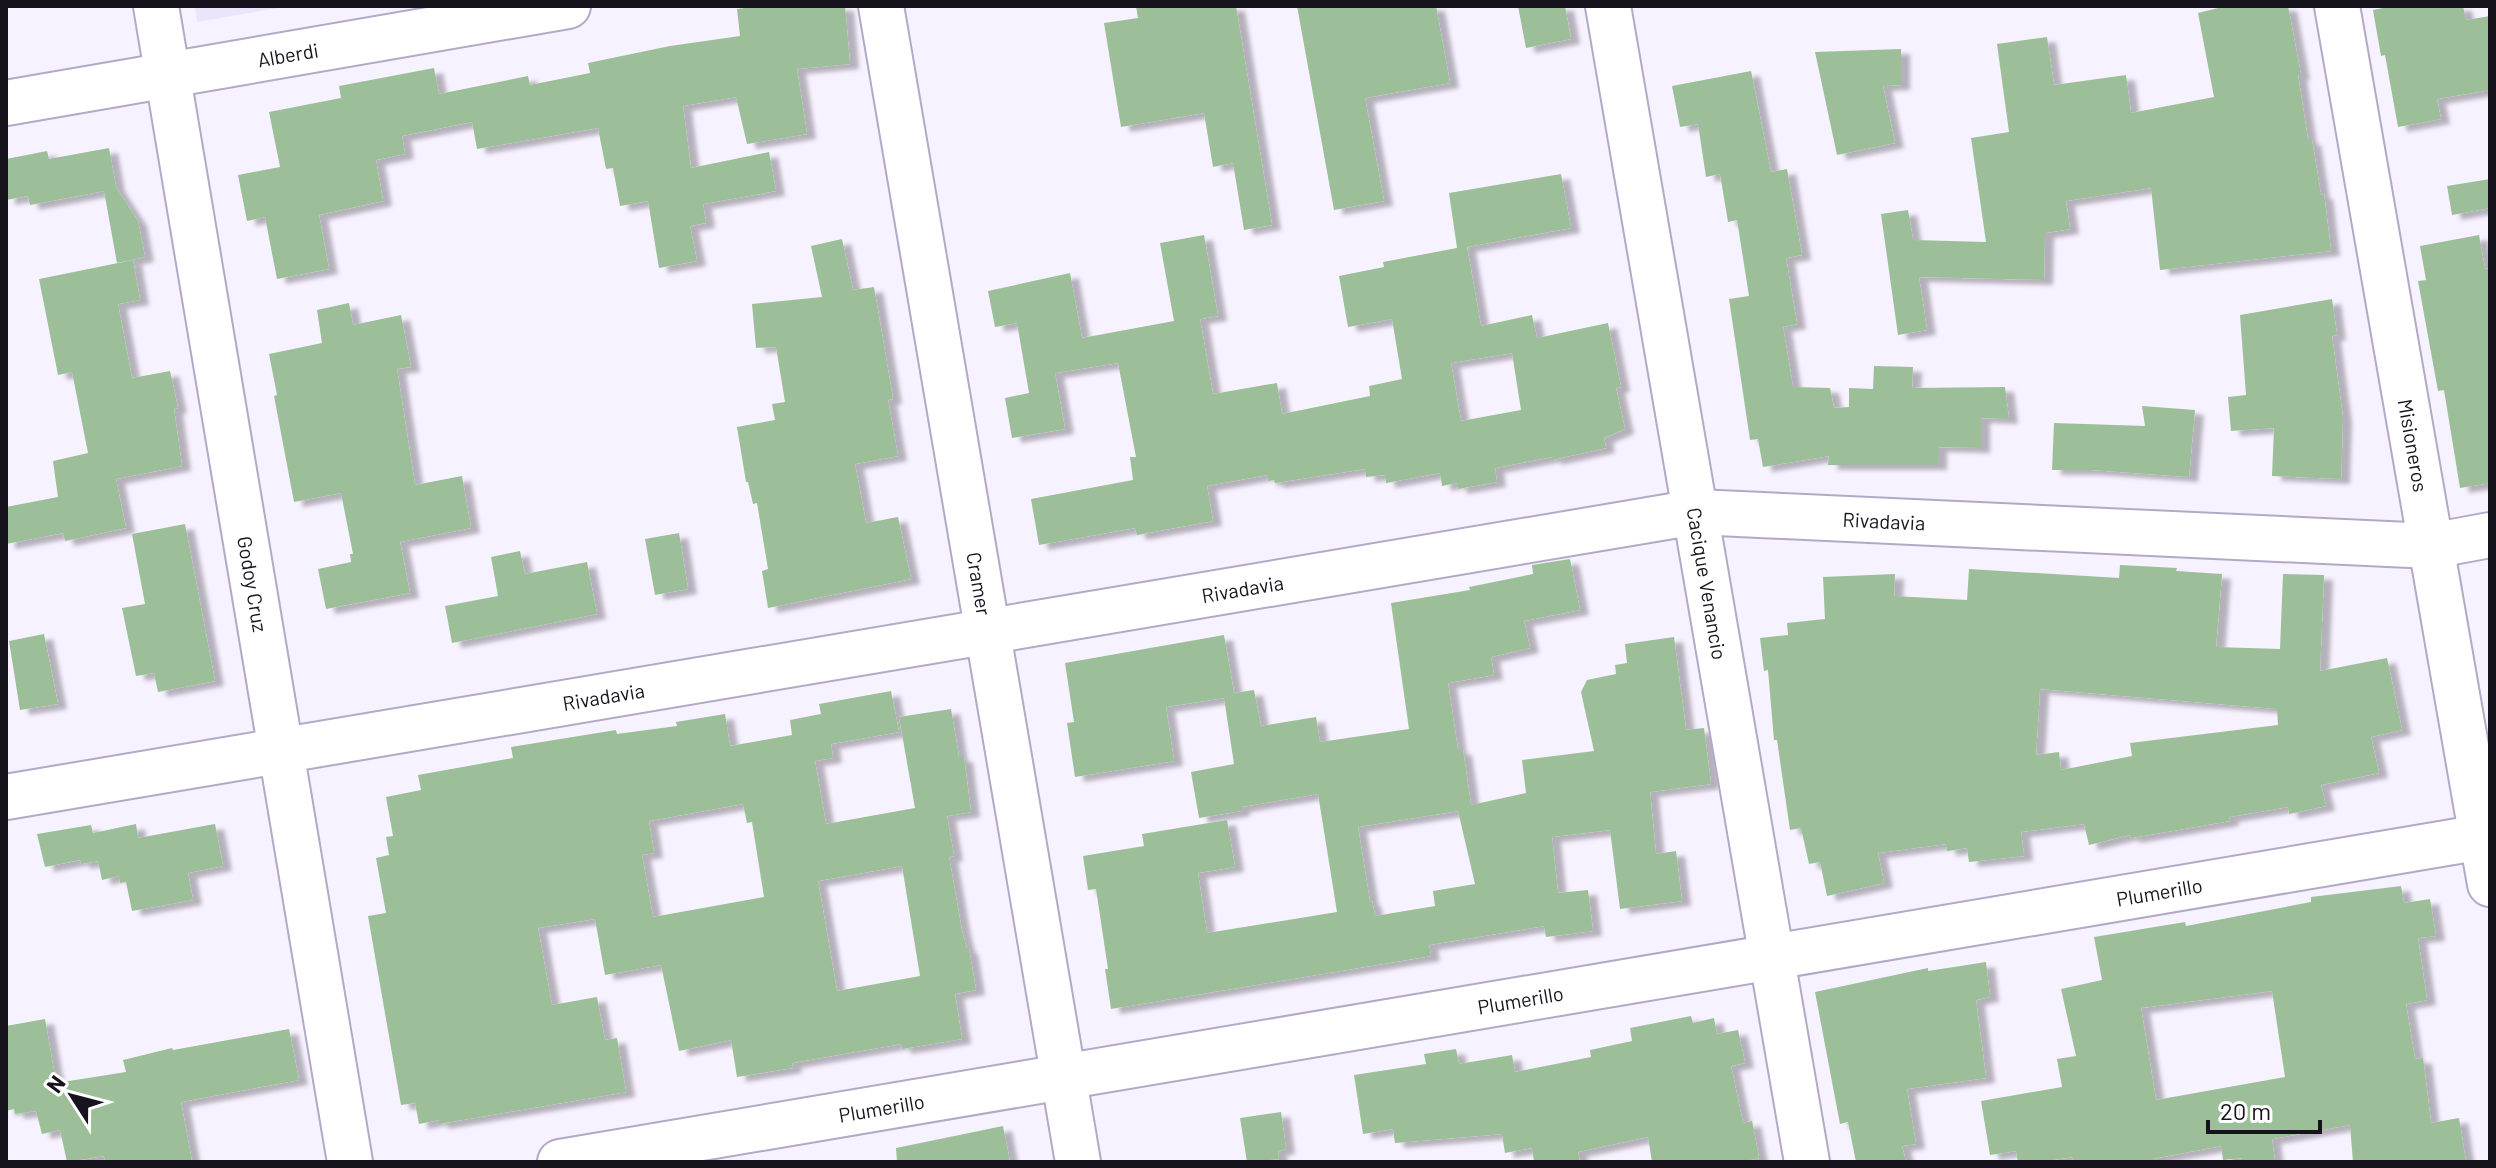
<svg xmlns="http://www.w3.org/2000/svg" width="2496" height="1168" viewBox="0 0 2496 1168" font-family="Barlow,sans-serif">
<defs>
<filter id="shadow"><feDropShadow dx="9" dy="5" stdDeviation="2" flood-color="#0004"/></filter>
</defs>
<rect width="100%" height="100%" fill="#f7f2ff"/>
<!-- built -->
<polygon fill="#ece4fb" points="195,6 289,6 197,22"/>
<!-- building -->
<g fill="#9cbf99" fill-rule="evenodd" filter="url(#shadow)">
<polygon points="761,6 845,6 850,64 797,69 807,134 747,144 736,97 683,106 691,168 769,152 776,191 703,204 706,223 690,226 697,261 659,268 648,201 620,206 613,168 606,169 598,128 477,149 472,122 402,136 405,154 376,160 383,201 319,215 329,269 277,279 265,217 247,221 238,175 280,167 269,112 341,98 339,86 434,68 439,94 528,76 530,85 590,73 588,63 670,46 740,36 737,9"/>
<polygon points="1136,6 1236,6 1272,225 1244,230 1233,163 1213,167 1204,113 1121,127 1104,23 1138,18"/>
<polygon points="1297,6 1436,6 1450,83 1365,98 1384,201 1334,210"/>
<polygon points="1518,6 1565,6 1571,39 1526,48"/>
<polygon points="2226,6 2288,6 2301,75 2298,75 2308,140 2312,140 2321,195 2324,194 2331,251 2160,270 2151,188 2066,201 2070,229 2045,233 2044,280 1919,277 1927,330 1898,335 1881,214 1908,210 1913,240 1986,242 1971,138 2009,132 1997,44 2047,37 2054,85 2126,75 2131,113 2214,97 2198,13"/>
<polygon points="2393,6 2463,6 2466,20 2490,16 2490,90 2437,99 2441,119 2398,127 2385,55 2381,56 2373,10"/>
<polygon points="1901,49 1901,85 1883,86 1895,143 1837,155 1815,52"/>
<polygon points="1751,71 1771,172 1787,169 1802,255 1786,258 1797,324 1783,327 1793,387 1830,388 1834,408 1849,407 1849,388 1873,389 1874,366 1913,367 1912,388 2005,387 2009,419 1981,418 1981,448 1938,447 1938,465 1828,465 1829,456 1763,467 1758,439 1750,440 1729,299 1749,296 1737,220 1728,222 1720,174 1706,177 1698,124 1680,127 1672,86"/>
<polygon points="109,148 116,187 138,221 145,257 117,263 104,191 30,205 28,196 6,200 6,159 47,151 49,159"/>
<path d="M1561,174L1571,228L1467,247L1481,326L1532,315L1537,338L1608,323L1621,387L1616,388L1625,429L1604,438L1606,448L1552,460V457L1495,468L1497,482L1458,489L1457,483L1442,486L1440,473L1386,483L1385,475L1366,477L1365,469L1275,483L1274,480L1268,481L1267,475L1207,486L1213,521L1137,535L1135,528L1039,545L1031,499L1133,480L1130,457H1136L1118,363L1055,373L1065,429L1012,438L1005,398L1029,393L1017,323L995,327L988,291L1070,273L1082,338L1174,321L1160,243L1204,235L1218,316L1200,319L1213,394L1277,383L1282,414L1370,396L1369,386L1402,379L1392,319L1348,327L1339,276L1384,267L1383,262L1457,248L1449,193ZM1512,353L1521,410L1461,421L1451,363Z"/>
<polygon points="2490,179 2490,208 2452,215 2447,186"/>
<polygon points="2479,235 2485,269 2490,268 2490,483 2460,488 2444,390 2438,391 2418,281 2426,280 2420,246"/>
<polygon points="842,239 853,290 874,287 893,399 888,400 898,456 855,464 866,523 898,517 911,579 768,608 762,571 768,569 757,503 753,504 748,482 746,482 737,427 775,420 772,404 785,402 776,347 756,348 752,304 822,297 811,246"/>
<polygon points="133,260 140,300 118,304 132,378 170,371 178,408 174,409 182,466 116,479 126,528 65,541 63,533 6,544 6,507 58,497 53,461 88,453 72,372 58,375 39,279"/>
<polygon points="2332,299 2337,335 2332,336 2343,418 2341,479 2272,476 2274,428 2231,431 2228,397 2246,395 2240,315"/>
<polygon points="349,303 353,325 401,315 411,367 397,369 415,485 462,476 471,528 400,542 410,593 326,609 318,569 351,562 350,554 353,554 341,493 294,502 274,396 277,395 269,354 322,343 317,310"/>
<polygon points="2142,406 2195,410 2189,477 2092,470 2052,470 2054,423 2145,426"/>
<polygon points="185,524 215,681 158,692 154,673 136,676 122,608 145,604 132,534"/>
<polygon points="679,533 688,589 655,595 645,539"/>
<polygon points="520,551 525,574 587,562 597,614 452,643 445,606 498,596 491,557"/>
<path d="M1570,559L1580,610L1524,621L1530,648L1491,657L1494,675L1448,683L1458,750H1463L1471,805L1526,793L1522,760L1594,751L1581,692L1587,680L1616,674L1615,665L1627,663L1625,644L1674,637L1686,730L1704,728L1711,784L1650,792L1656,854L1676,851L1682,901L1620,909L1610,830L1552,837L1558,893L1588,890L1593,931L1546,937L1544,926L1429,945L1431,956L1111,1009L1105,969H1108L1096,889L1088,890L1083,856L1144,846L1142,834L1227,820L1235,867L1198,873L1207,933L1337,912L1318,794L1241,807V811L1199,818L1191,772L1234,764L1224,698L1166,707L1174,761L1075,777L1067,723L1074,722L1065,663L1224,635L1234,693L1254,690L1261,726L1316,717L1320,742L1409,729L1391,603L1470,590L1469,587L1533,574L1532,565ZM1458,811L1475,884L1433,891L1435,906L1375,916L1372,901L1370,902L1358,827Z"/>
<path d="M2120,565L2177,568L2176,571L2222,574L2216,647L2280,649L2283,574L2324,575L2320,671L2387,658L2402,730L2371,737L2379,773L2321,785L2326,806L2289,814L2288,807L2229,817L2230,821L2131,838L2130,835L2089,845L2084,824L2021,832L2024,856L1969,862L1967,848L1947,851L1946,844L1878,853L1884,883L1827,896L1820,862L1809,864L1801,828L1790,830L1777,740H1774L1768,670L1764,671L1760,638L1788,635L1787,623L1825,619L1823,577L1895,574L1894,596L1967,600L1969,569L2119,578ZM2040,689L2277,709L2278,725L2130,743L2132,756L2061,770L2059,752L2036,755Z"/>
<polygon points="44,634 58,704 20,710 9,641"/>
<path d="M891,691L899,732L831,744L833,758L815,761L826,824L915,808L899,717L951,709L959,757H964L971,812L947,816L954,856L949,857L962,931L967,949H969L976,990L955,994L962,1039L902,1049L901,1044L792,1063L793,1068L737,1077L731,1040L679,1051L661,965L605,975L595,919L538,928L552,1005L597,997L605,1040L617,1038L626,1092L439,1124V1120L419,1124L415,1103L401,1105L368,916L386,913L376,858L389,855L386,837L393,836L386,797L421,790L418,775L513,758L511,747L616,730L617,734L677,726L676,722L725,714L730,746L792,735L790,720L821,714L819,704ZM743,804L747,823L752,822L764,897L653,917L642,855L654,853L649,821ZM902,866L920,976L837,991L818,881Z"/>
<polygon points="136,824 138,838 215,824 223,866 188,873 193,900 132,911 126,882 120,883 119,876 102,880 98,861 81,864 80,860 45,867 37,834 91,825 93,833"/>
<path d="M2401,886L2404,903L2430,899L2436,936L2418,938L2427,1000L2406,1004L2415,1059L2423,1058L2431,1123L2459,1118L2466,1162H2353L2350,1125L2272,1139L2275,1162H2242V1158L2223,1160L2221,1146L2152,1159V1162H2073L2072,1157L2040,1162H2018L2016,1151L1990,1155L1981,1101L2062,1087L2057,1059L2076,1056L2061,989L2102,980L2094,937L2185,922L2186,926L2311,902V897ZM2272,991L2285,1077L2156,1100L2141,1008Z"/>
<polygon points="1986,962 1990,997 1976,1000 1986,1078 1907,1089 1916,1144 1902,1146 1906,1162 1856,1162 1848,1122 1840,1124 1815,992 1928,968 1928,971"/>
<polygon points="1691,1016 1693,1023 1714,1018 1717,1034 1738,1030 1745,1063 1731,1066 1743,1123 1752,1121 1759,1158 1741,1162 1652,1162 1648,1137 1578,1152 1580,1162 1534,1162 1532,1148 1505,1153 1502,1134 1395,1143 1393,1129 1363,1134 1354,1075 1426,1064 1424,1054 1456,1049 1459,1064 1512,1055 1515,1072 1591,1057 1590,1050 1632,1041 1630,1028"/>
<polygon points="45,1019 56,1083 126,1072 123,1060 172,1048 173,1050 289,1029 299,1080 181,1102 192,1162 105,1162 104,1156 67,1162 60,1130 42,1134 36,1111 15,1114 14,1109 6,1111 6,1026"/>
<polygon points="1281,1112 1286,1149 1278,1151 1279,1159 1247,1162 1240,1118"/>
<polygon points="1003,1126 1010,1162 897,1162 896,1148"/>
</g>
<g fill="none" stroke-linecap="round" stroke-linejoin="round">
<!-- minor casing -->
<g stroke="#b3a9c7" stroke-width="48">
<g id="minor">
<path id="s1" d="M156,6L350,1162"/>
<path id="s2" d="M881,6L1078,1162"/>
<path id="s3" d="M1608,6L1807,1162"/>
<path id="s4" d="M2337,6L2490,884"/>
<path id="s5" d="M6,103L568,6"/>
<path id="s6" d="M6,797L1696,512L2431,546L2490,535"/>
<path id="s7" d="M560,1162L2482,837"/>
</g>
</g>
<!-- minor -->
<use href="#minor" stroke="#fff" stroke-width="44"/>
</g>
<g text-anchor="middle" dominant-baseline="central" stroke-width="6" stroke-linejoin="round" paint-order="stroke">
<!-- street labels -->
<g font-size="20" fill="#16131d" stroke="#fff">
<text stroke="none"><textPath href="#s5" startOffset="286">Alberdi</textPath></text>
<text stroke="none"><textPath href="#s4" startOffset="446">Misioneros</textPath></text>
<text stroke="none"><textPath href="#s6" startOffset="1902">Rivadavia</textPath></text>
<text stroke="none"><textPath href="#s1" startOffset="586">Godoy Cruz</textPath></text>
<text stroke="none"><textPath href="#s2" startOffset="586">Cramer</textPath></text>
<text stroke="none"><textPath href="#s3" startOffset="586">Cacique Venancio</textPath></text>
<text stroke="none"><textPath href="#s6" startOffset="1254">Rivadavia</textPath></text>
<text stroke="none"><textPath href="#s6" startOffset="606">Rivadavia</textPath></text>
<text stroke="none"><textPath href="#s7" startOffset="1622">Plumerillo</textPath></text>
<text stroke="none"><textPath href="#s7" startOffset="974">Plumerillo</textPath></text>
<text stroke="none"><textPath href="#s7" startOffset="326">Plumerillo</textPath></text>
</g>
</g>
<!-- border -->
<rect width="2496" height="1168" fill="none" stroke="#16131d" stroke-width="16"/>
<!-- north arrow -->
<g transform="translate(72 1096) rotate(306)" stroke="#ffffff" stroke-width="6" paint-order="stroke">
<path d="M0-6L14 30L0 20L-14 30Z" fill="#16131d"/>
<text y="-12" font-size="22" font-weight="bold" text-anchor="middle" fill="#16131d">N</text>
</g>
<!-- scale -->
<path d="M2208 1120v12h112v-12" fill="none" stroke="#16131d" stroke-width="4"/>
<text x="2220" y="1120" font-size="24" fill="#16131d" stroke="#ffffff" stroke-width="6" paint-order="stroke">20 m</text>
</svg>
